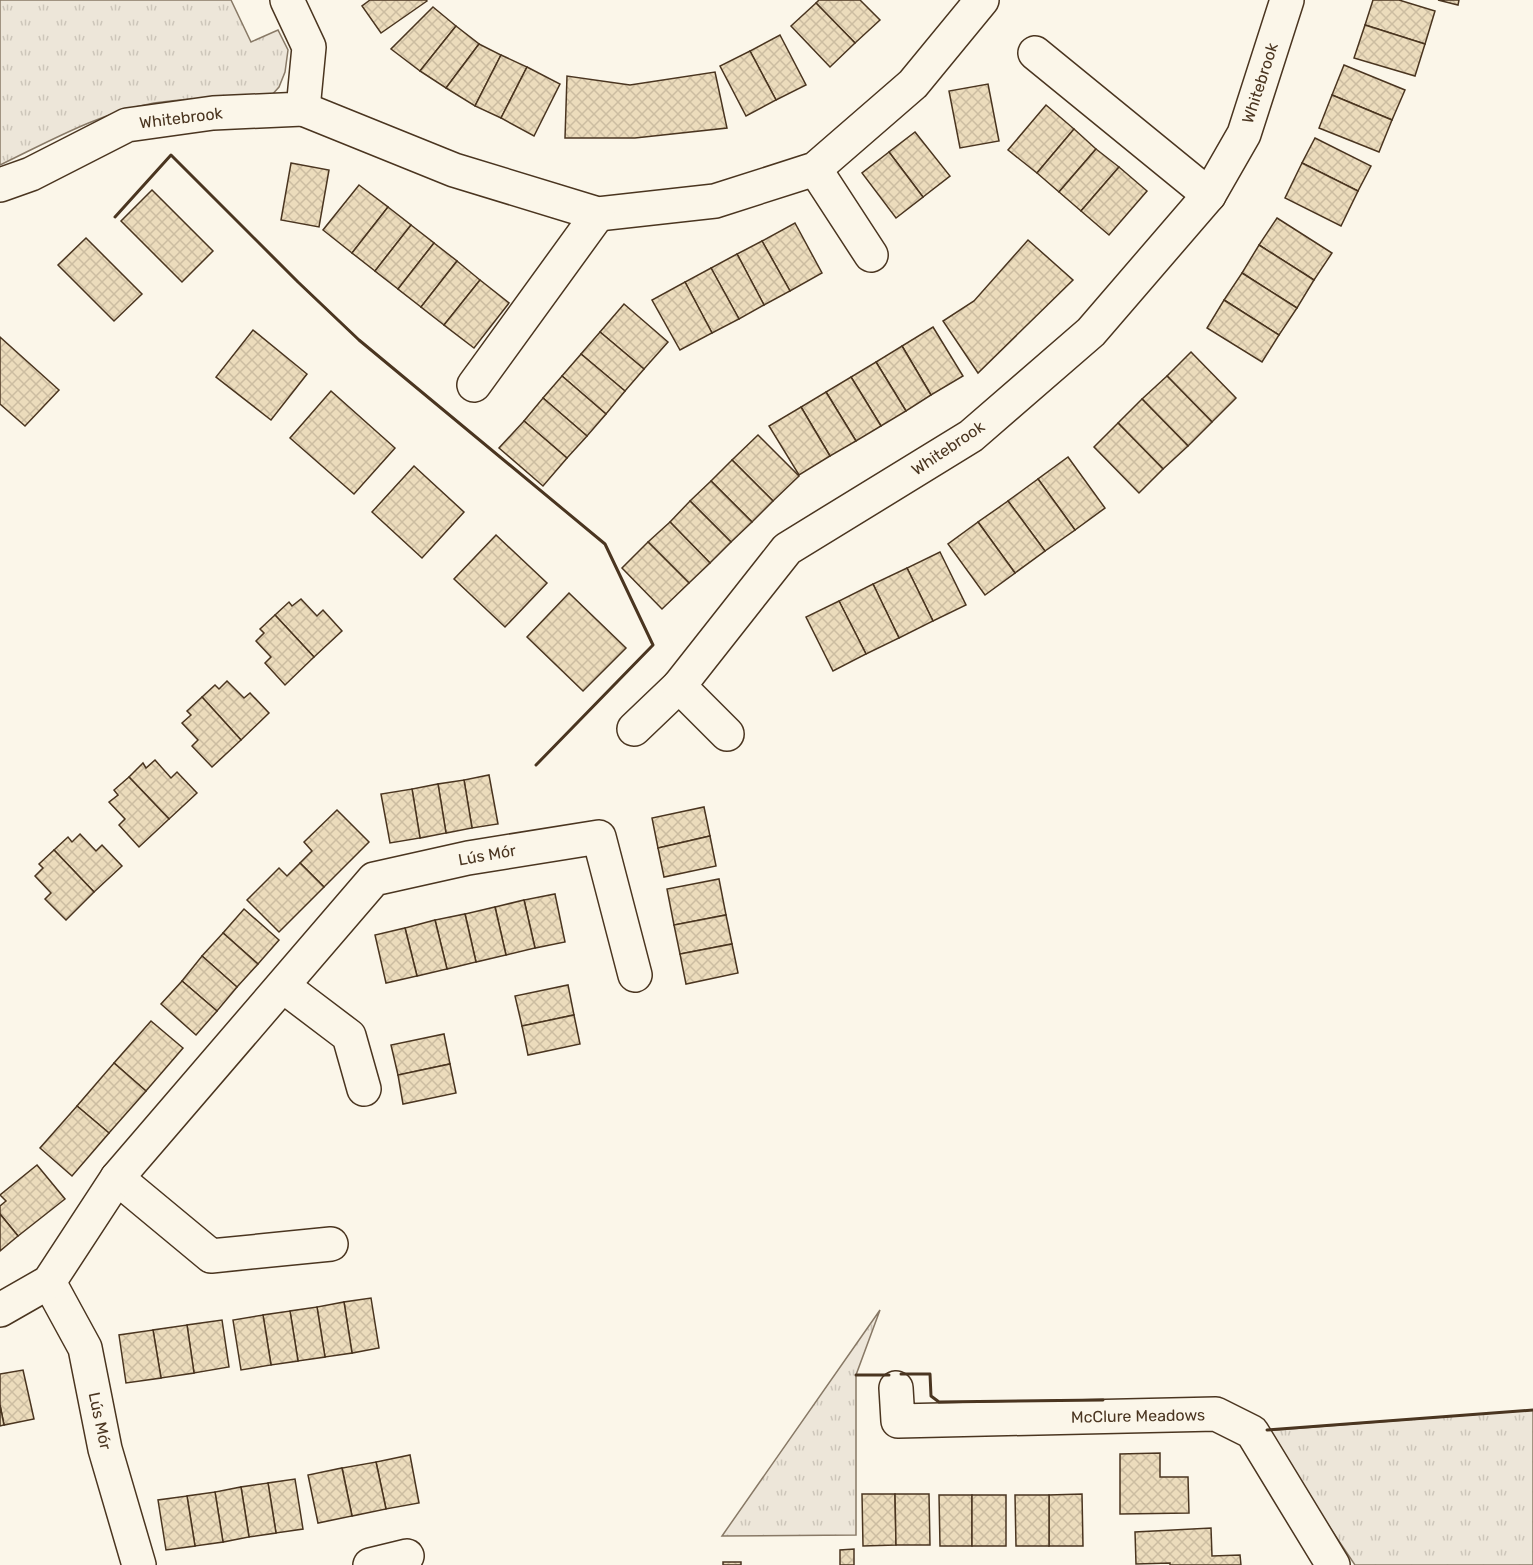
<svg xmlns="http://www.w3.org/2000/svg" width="1533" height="1565" viewBox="0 0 1533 1565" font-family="Rubik,sans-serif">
<defs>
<pattern id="grass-tufts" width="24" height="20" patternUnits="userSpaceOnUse" patternTransform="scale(1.5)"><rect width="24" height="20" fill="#ede6d9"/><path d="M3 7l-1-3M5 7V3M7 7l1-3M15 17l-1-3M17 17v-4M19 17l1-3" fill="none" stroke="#cdc6ba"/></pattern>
<pattern id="building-cross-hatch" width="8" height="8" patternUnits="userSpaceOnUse" patternTransform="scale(1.5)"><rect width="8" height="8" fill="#ecdcbc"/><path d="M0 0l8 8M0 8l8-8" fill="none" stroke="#ccbda1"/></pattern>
</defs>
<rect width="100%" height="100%" fill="#fbf6e9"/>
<!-- grass -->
<g fill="url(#grass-tufts)" stroke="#887966" stroke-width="1.5">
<path d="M0,0H231L251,42L278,30L288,50L285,72L279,87L270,97C232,98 192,97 154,103C99,113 50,141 0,165Z"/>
<polygon points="880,1310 856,1375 856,1535 722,1536"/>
<polygon points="1533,1410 1533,1565 1355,1565 1265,1431"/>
</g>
<!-- building -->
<g fill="url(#building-cross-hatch)" stroke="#4a3520" stroke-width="1.5">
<polygon points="370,0 426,0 427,1 381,33 362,6"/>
<polygon points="819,0 860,0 880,20 855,43 816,3"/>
<polygon points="1373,0 1399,0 1435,11 1425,44 1365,25"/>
<polygon points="1438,0 1459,0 1458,5"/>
<polygon points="816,3 855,43 830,67 791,26"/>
<polygon points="433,7 456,26 420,71 391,49"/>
<polygon points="1365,25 1425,44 1415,76 1354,58"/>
<polygon points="456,26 479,44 446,88 420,71"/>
<polygon points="780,35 806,85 776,100 750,51"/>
<polygon points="479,44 501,55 475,106 446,88"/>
<polygon points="750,51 776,100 746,116 720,66"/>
<polygon points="501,55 527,67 501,118 475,106"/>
<polygon points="1344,65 1405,90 1392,120 1332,95"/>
<polygon points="527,67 560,84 534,136 501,118"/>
<polygon points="715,72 727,128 635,138 565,138 567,76 630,85"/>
<polygon points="988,84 999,141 960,148 949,91"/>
<polygon points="1332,95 1392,120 1379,152 1319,128"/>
<polygon points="1046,105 1074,129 1037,173 1008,150"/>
<polygon points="1074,129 1096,149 1059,192 1037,173"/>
<polygon points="915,132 950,176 923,197 889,152"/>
<polygon points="1315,138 1371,166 1358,191 1302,163"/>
<polygon points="1096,149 1119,167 1081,211 1059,192"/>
<polygon points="889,152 923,197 896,218 862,173"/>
<polygon points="291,163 329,170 319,227 281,220"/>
<polygon points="1302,163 1358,191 1341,226 1285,198"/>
<polygon points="1119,167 1147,191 1109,235 1081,211"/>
<polygon points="359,185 388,207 352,253 323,230"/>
<polygon points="152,190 213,251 182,282 121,221"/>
<polygon points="388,207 411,225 375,271 352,253"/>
<polygon points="1277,218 1332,253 1314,280 1259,245"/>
<polygon points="795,223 822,273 790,291 762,241"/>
<polygon points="411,225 434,243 398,289 375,271"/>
<polygon points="86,238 142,294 114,321 58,265"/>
<polygon points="1028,240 1073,280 978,373 943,321 974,301"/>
<polygon points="762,241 790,291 764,305 737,254"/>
<polygon points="434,243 457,261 421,307 398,289"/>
<polygon points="1259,245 1314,280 1297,308 1242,273"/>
<polygon points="737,254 764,305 739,319 711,268"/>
<polygon points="457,261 480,280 444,325 421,307"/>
<polygon points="711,268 739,319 712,333 685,282"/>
<polygon points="1242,273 1297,308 1279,335 1224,300"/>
<polygon points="480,280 509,303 474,348 444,325"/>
<polygon points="685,282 712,333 680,350 652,300"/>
<polygon points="1224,300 1279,335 1262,362 1207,328"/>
<polygon points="624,304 668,342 644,369 600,332"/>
<polygon points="933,327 963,376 931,395 902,346"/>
<polygon points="253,330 307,374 271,420 216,377"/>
<polygon points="600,332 644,369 625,391 581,354"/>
<polygon points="0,337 59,390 25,426 0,404"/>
<polygon points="902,346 931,395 906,411 876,362"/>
<polygon points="1191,352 1236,398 1212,422 1167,376"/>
<polygon points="581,354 625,391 606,414 562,376"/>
<polygon points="876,362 906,411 881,426 851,377"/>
<polygon points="562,376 606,414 587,436 543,398"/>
<polygon points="1167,376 1212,422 1188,446 1142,399"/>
<polygon points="851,377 881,426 856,441 826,392"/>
<polygon points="331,391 395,448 354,494 290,438"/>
<polygon points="826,392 856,441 830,456 801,407"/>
<polygon points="543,398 587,436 567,458 524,421"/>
<polygon points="1142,399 1188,446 1163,469 1118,423"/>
<polygon points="801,407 830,456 799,475 769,426"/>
<polygon points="524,421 567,458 543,486 499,448"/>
<polygon points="1118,423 1163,469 1139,493 1094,447"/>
<polygon points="758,435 799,476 773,501 732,460"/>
<polygon points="1068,457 1105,508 1075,530 1038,479"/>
<polygon points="732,460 773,501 752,522 711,481"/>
<polygon points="414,466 464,512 422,558 372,512"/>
<polygon points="1038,479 1075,530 1045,551 1008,501"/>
<polygon points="711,481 752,522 731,542 690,501"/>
<polygon points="690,501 731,542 710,563 670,522"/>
<polygon points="1008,501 1045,551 1015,573 978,522"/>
<polygon points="670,522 710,563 689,583 648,542"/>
<polygon points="978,522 1015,573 985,595 948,544"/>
<polygon points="496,535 547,583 505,627 454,579"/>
<polygon points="648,542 689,583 662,609 622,568"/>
<polygon points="940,552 966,605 933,621 907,568"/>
<polygon points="907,568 933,621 899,638 873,584"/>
<polygon points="873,584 899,638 866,654 839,601"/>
<polygon points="569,593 626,648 583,691 527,637"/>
<polygon points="301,599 317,616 323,610 342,631 314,657 275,615 289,602 292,606"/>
<polygon points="839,601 866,654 833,671 806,617"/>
<polygon points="275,615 314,657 285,685 265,663 271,657 256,641 264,633 260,629"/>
<polygon points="227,681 244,698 250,693 269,713 241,740 202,697 215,685 219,689"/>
<polygon points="202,697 241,740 212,767 192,746 198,740 182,723 191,715 187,711"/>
<polygon points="155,760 171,778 177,772 197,793 169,819 129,777 143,763 146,768"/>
<polygon points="489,775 498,824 472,828 464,780"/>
<polygon points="129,777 169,819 139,847 119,825 125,819 109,802 118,795 114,790"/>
<polygon points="464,780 472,828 446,833 438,784"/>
<polygon points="438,784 446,833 420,838 412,789"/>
<polygon points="412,789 420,838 390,843 381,794"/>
<polygon points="704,807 710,836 658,848 652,818"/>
<polygon points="337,810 369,842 324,887 300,863 312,851 304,842"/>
<polygon points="80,834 96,851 102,845 122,866 94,892 54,850 68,837 72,842"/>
<polygon points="710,836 716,866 664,877 658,848"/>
<polygon points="54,850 94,892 66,920 45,899 51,893 35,876 43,868 39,864"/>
<polygon points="300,863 324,887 279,932 247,900 279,868 287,876"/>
<polygon points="719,879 726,915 674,925 667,889"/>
<polygon points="555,894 565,942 535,948 524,900"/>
<polygon points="524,900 535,948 506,955 495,907"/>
<polygon points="495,907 506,955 476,962 465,914"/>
<polygon points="244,909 279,940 258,964 223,933"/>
<polygon points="465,914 476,962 447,969 435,920"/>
<polygon points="726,915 732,944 680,954 674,925"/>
<polygon points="435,920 447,969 417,976 405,928"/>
<polygon points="405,928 417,976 386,983 375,935"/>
<polygon points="223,933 258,964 237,987 202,956"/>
<polygon points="732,944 738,973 686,984 680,954"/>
<polygon points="202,956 237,987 217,1011 182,981"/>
<polygon points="182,981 217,1011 196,1035 161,1004"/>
<polygon points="568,985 574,1015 522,1026 515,996"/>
<polygon points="574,1015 580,1044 528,1055 522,1026"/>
<polygon points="151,1021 183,1048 146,1091 114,1063"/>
<polygon points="444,1034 450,1064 398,1075 391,1045"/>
<polygon points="114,1063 146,1091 109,1133 77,1106"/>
<polygon points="450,1064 456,1093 403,1104 398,1075"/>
<polygon points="77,1106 109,1133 72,1176 40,1148"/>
<polygon points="37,1165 65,1199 18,1236 0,1214 0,1206 6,1201 0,1195"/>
<polygon points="0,1214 18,1236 0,1251"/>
<polygon points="371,1298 379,1348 352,1353 344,1302"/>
<polygon points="344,1302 352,1353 325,1357 317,1307"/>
<polygon points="317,1307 325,1357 298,1361 290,1311"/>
<polygon points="290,1311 298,1361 271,1365 263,1315"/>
<polygon points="263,1315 271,1365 241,1370 233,1320"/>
<polygon points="222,1320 229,1367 194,1373 187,1325"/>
<polygon points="187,1325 194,1373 161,1378 153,1330"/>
<polygon points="153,1330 161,1378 126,1383 119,1335"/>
<polygon points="23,1370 34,1419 4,1425 0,1405 0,1374"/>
<polygon points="0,1405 4,1425 0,1426"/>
<polygon points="1160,1453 1160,1477 1188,1477 1189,1513 1120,1514 1120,1454"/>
<polygon points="410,1455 419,1503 386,1509 376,1462"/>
<polygon points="376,1462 386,1509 352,1516 342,1468"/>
<polygon points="342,1468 352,1516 318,1523 308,1475"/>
<polygon points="295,1479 303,1529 276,1533 268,1483"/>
<polygon points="268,1483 276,1533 249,1537 241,1487"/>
<polygon points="241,1487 249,1537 223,1542 215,1492"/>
<polygon points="215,1492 223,1542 195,1546 187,1496"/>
<polygon points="862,1494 895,1494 896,1545 863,1546"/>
<polygon points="895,1494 929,1494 930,1545 896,1545"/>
<polygon points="1082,1494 1083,1546 1049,1546 1049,1495"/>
<polygon points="939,1495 972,1495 972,1546 940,1546"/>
<rect x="972" y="1495" width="34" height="51"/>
<polygon points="1015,1495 1049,1495 1049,1546 1016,1546"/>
<polygon points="187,1496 195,1546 166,1550 158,1500"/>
<polygon points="1211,1528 1212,1556 1240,1555 1241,1565 1170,1565 1170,1563 1136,1564 1135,1532"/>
<polygon points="854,1549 854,1565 840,1565 840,1550"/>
<rect x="723" y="1562" width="18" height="3"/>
</g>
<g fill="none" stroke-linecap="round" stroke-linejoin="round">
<!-- street casing -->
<g stroke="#4a3520" stroke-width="36">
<g id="street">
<polyline points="1035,53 1209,195"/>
<polyline points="303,109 454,170 598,214 715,201 815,169 913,84 982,0"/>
<polyline points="815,169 871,255"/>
<polyline points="0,185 31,174 127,125 213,113 303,109 309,47 287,0"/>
<polyline points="474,385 598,214"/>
<polyline points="634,729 679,686"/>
<polyline points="727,734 679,686 787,549 971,436 1091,332 1209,195 1244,134 1287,0"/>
<polyline points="283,986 349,1036 364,1089"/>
<polyline points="117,1178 211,1256 331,1244"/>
<polyline points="49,1282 85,1348 105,1449 139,1565"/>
<polyline points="0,1310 49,1282 117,1178 374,879 468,858 599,837 635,975"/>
<polyline points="896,1388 898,1421 1216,1414 1252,1432 1333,1565"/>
<polyline points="370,1565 407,1556"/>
</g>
</g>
<!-- street -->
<use href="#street" stroke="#fbf6e9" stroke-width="33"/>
<!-- wall -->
<g stroke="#4a3520" stroke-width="3">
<polyline points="115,217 171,155 298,282 359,340 605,544 653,645 536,765"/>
<polyline points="901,1374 930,1374 931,1396 939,1402 1103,1400"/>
<polyline points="856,1375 889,1375"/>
<polyline points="1267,1430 1533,1410"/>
</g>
</g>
<g text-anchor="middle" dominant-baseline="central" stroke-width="4.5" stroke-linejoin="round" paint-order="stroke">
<!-- street labels -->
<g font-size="16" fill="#4a3520" stroke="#fbf6e9">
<text transform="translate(1260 83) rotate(-72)">Whitebrook</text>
<text transform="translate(181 118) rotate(-7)">Whitebrook</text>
<text transform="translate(948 448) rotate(-34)">Whitebrook</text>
<text transform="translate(487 855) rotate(-10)">Lús Mór</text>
<text transform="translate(1138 1416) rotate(-1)">McClure Meadows</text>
<text transform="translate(100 1421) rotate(78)">Lús Mór</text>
</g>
</g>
</svg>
